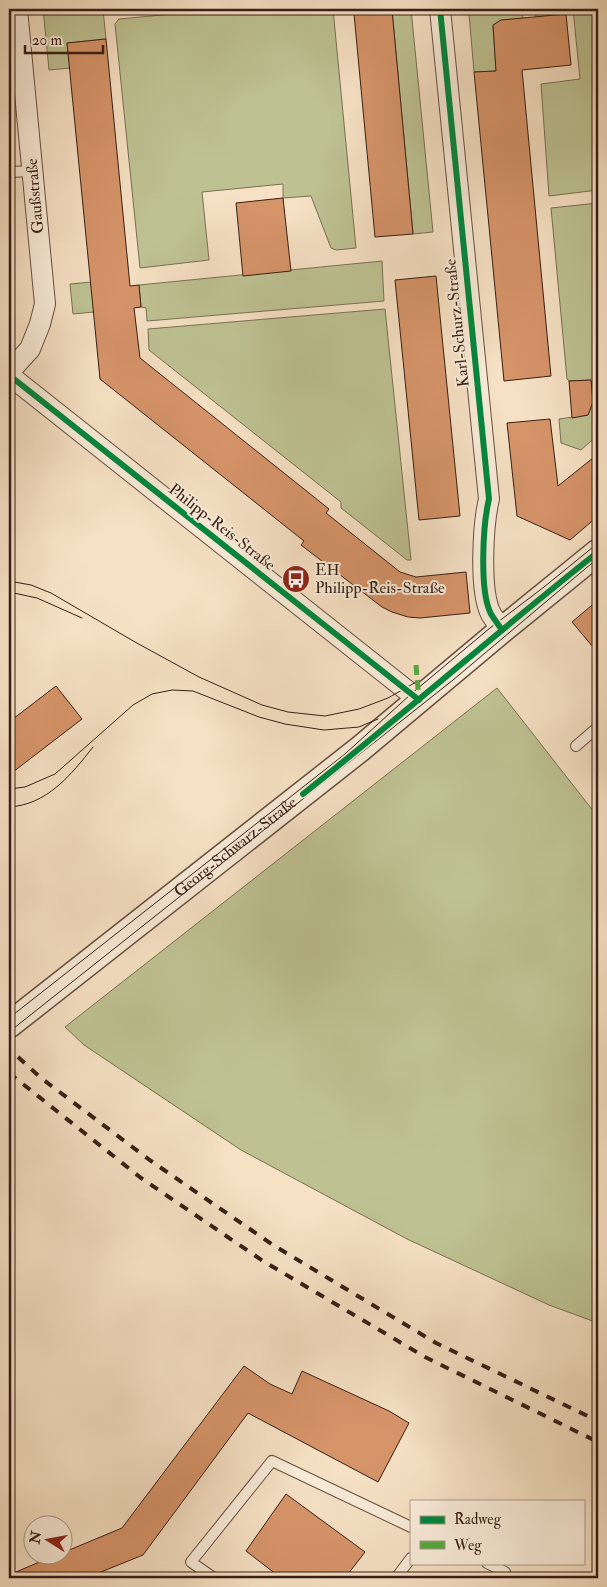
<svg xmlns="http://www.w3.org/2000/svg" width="607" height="1587" viewBox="0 0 607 1587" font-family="'IM FELL Double Pica',serif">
<rect width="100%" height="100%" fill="#f6e1c4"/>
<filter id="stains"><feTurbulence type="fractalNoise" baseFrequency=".004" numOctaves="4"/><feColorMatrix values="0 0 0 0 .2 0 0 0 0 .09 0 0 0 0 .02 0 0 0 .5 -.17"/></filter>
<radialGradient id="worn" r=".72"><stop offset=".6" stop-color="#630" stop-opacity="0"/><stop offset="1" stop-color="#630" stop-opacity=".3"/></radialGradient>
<!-- green -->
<g fill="#bec293" stroke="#7a7054">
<polygon points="43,9 103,9 106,39 67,43 70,68 49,70"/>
<polygon points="225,9 333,9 356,248 336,250 331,248 311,196 283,198 283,184 202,192 209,260 140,268 115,24 119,19"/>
<polygon points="353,9 411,9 433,232 413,234 392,10 354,14"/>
<polygon points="470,9 522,9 523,18 496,24 493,27 496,71 474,72 469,14"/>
<polygon points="536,9 565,9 566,14 536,17"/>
<polygon points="573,9 598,9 598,190 549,196 541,84 580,79"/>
<polygon points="598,203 598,435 581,450 561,443 559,419 588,415 594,400 591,380 569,381 567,379 551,208"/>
<polygon points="382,261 384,301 147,321 146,308 141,307 139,285"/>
<polygon points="91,282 94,312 73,314 70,284"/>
<polygon points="385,309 411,560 407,560 341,508 341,502 149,350 148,329"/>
<polygon points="497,688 598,817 598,1323 549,1305 407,1239 241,1150 84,1045 65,1027"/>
</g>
<!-- building -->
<g fill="#d69469" stroke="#371e15">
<polygon points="392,10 413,234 375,237 354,14"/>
<polygon points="566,14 571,65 522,70 551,376 504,381 474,72 496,71 493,25 501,20"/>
<polygon points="106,39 130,286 139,285 141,307 134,308 140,358 329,509 326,513 400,572 416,577 466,572 470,613 420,618 408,617 392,612 382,607 301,545 304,541 100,379 67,43"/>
<polygon points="283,198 291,271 243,276 236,203"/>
<polygon points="436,276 460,516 419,520 395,280"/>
<polygon points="591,380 593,402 588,415 572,418 569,381"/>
<polygon points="550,419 558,486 598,454 598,516 570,540 517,516 507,423"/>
<polygon points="598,600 598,653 572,622"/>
<polygon points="56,686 82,719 9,775 9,722"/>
<polygon points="244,1366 270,1384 292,1394 302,1371 389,1411 409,1423 378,1482 248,1413 143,1555 86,1578 9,1578 9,1575 58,1554 62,1554 62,1553 122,1528"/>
<polygon points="286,1494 365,1552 345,1578 281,1578 246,1551"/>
</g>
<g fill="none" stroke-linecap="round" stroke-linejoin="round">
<!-- service casing -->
<g stroke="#674f41" stroke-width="12">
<g id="service">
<polyline points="9,172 33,171"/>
<polyline points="576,746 598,727"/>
<polyline points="487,1563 505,1572 501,1578"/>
<polyline points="214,1578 191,1562 272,1461 411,1527"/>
<polyline points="396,1578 411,1558"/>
</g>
</g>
<!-- minor casing -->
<g stroke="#674f41" stroke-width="22">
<g id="minor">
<path d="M440,9L489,499C483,524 479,591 491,614C494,619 498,624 502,630"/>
<polyline points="9,372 30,349 40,324 45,304 17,9"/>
<polyline points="9,375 419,700"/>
</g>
</g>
<!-- tertiary casing -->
<g stroke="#674f41" stroke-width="28">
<g id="tertiary">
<path id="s1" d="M9,1025L360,749L502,630L598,552"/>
</g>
</g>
<!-- service -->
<use href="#service" stroke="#f9ecd9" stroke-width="10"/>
<!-- minor -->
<use href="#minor" stroke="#f9ecd9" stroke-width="20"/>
<!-- tertiary -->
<use href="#tertiary" stroke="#f9ecd9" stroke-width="25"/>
<!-- tram -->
<g stroke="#371e15" stroke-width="1">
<polyline points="9,581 31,585 51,593 135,642 199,677 262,705 288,712 325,716 359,709 388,698 418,681"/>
<polyline points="9,592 37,598 82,618"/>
<polyline points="9,789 25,787 55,774 133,705 152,694 172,690 193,691 259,717 285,724 324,730 359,727 378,719"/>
<path d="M9,807C47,805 71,775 93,747"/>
<polyline points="9,1018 345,754 411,694 490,628 544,587 598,543"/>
<polyline points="9,1032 453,680 598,558"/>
</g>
<!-- rail -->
<g stroke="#371e15" stroke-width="4" stroke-dasharray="9 9" stroke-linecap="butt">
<polyline points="18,1057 41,1078 151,1161 273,1245 436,1343 598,1421"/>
<polyline points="9,1073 141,1178 263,1261 425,1357 598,1442"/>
</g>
<!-- quiet -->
<polyline stroke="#55aa42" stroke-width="5" stroke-dasharray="10 5" stroke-linecap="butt" points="416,665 419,700"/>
<!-- cycleway casing -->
<g stroke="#f9ecd9" stroke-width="9">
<g id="cycleway">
<path d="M440,9L489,499C483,524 479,591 491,614C494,619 498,624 502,630"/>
<polyline points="9,375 419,700"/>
<path d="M303,794C403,715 498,631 598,552"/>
</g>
</g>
<!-- cycleway -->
<use href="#cycleway" stroke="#00873e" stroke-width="6"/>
</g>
<!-- icons -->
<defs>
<g id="bus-disc" transform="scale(1.4375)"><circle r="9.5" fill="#8f2418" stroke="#f9ecd9"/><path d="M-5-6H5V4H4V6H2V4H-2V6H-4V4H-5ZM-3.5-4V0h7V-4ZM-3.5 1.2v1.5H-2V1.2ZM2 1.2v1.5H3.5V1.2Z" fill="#fff"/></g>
</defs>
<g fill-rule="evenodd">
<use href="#bus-disc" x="296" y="579"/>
</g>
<g text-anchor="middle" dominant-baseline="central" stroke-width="4" stroke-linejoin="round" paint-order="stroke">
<!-- street labels -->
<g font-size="16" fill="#371e15" stroke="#f9ecd9">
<text transform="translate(35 196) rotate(-95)">Gaußstraße</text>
<text transform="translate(457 323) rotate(-96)">Karl-Schurz-Straße</text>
<text transform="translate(222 527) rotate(38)">Philipp-Reis-Straße</text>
<text stroke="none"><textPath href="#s1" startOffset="288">Georg-Schwarz-Straße</textPath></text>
</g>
<!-- poi labels -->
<g font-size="16" fill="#371e15" stroke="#f9ecd9" text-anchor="start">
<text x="315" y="570">EH<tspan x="315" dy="18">Philipp-Reis-Straße</tspan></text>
</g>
</g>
<!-- margin -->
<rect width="607" height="1587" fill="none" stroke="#f6e1c4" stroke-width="30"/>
<rect x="10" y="10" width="587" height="1567" fill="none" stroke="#371e15" stroke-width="2.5"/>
<rect x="15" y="15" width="577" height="1557" fill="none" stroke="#371e15"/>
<!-- legend -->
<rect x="410" y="1500" width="175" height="65" fill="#f9ecd9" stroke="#ab9a8b"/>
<rect x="420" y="1516" width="25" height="8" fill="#00873e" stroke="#ab9a8b"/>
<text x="454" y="1524" font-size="15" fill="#371e15">Radweg</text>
<rect x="420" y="1541" width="25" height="8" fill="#55aa42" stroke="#ab9a8b"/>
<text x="454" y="1550" font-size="15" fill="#371e15">Weg</text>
<!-- north arrow -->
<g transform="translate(48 1540) rotate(281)"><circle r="24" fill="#f9ecd9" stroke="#ab9a8b"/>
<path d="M0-4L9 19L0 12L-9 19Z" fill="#8f2418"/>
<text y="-8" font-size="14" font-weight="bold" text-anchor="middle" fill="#371e15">N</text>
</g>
<!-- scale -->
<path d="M25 45v8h78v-8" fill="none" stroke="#371e15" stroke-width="2.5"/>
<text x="32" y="45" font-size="15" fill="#371e15" stroke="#f9ecd9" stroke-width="4" paint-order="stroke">20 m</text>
<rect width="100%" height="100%" filter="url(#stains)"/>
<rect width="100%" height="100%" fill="url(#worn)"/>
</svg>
